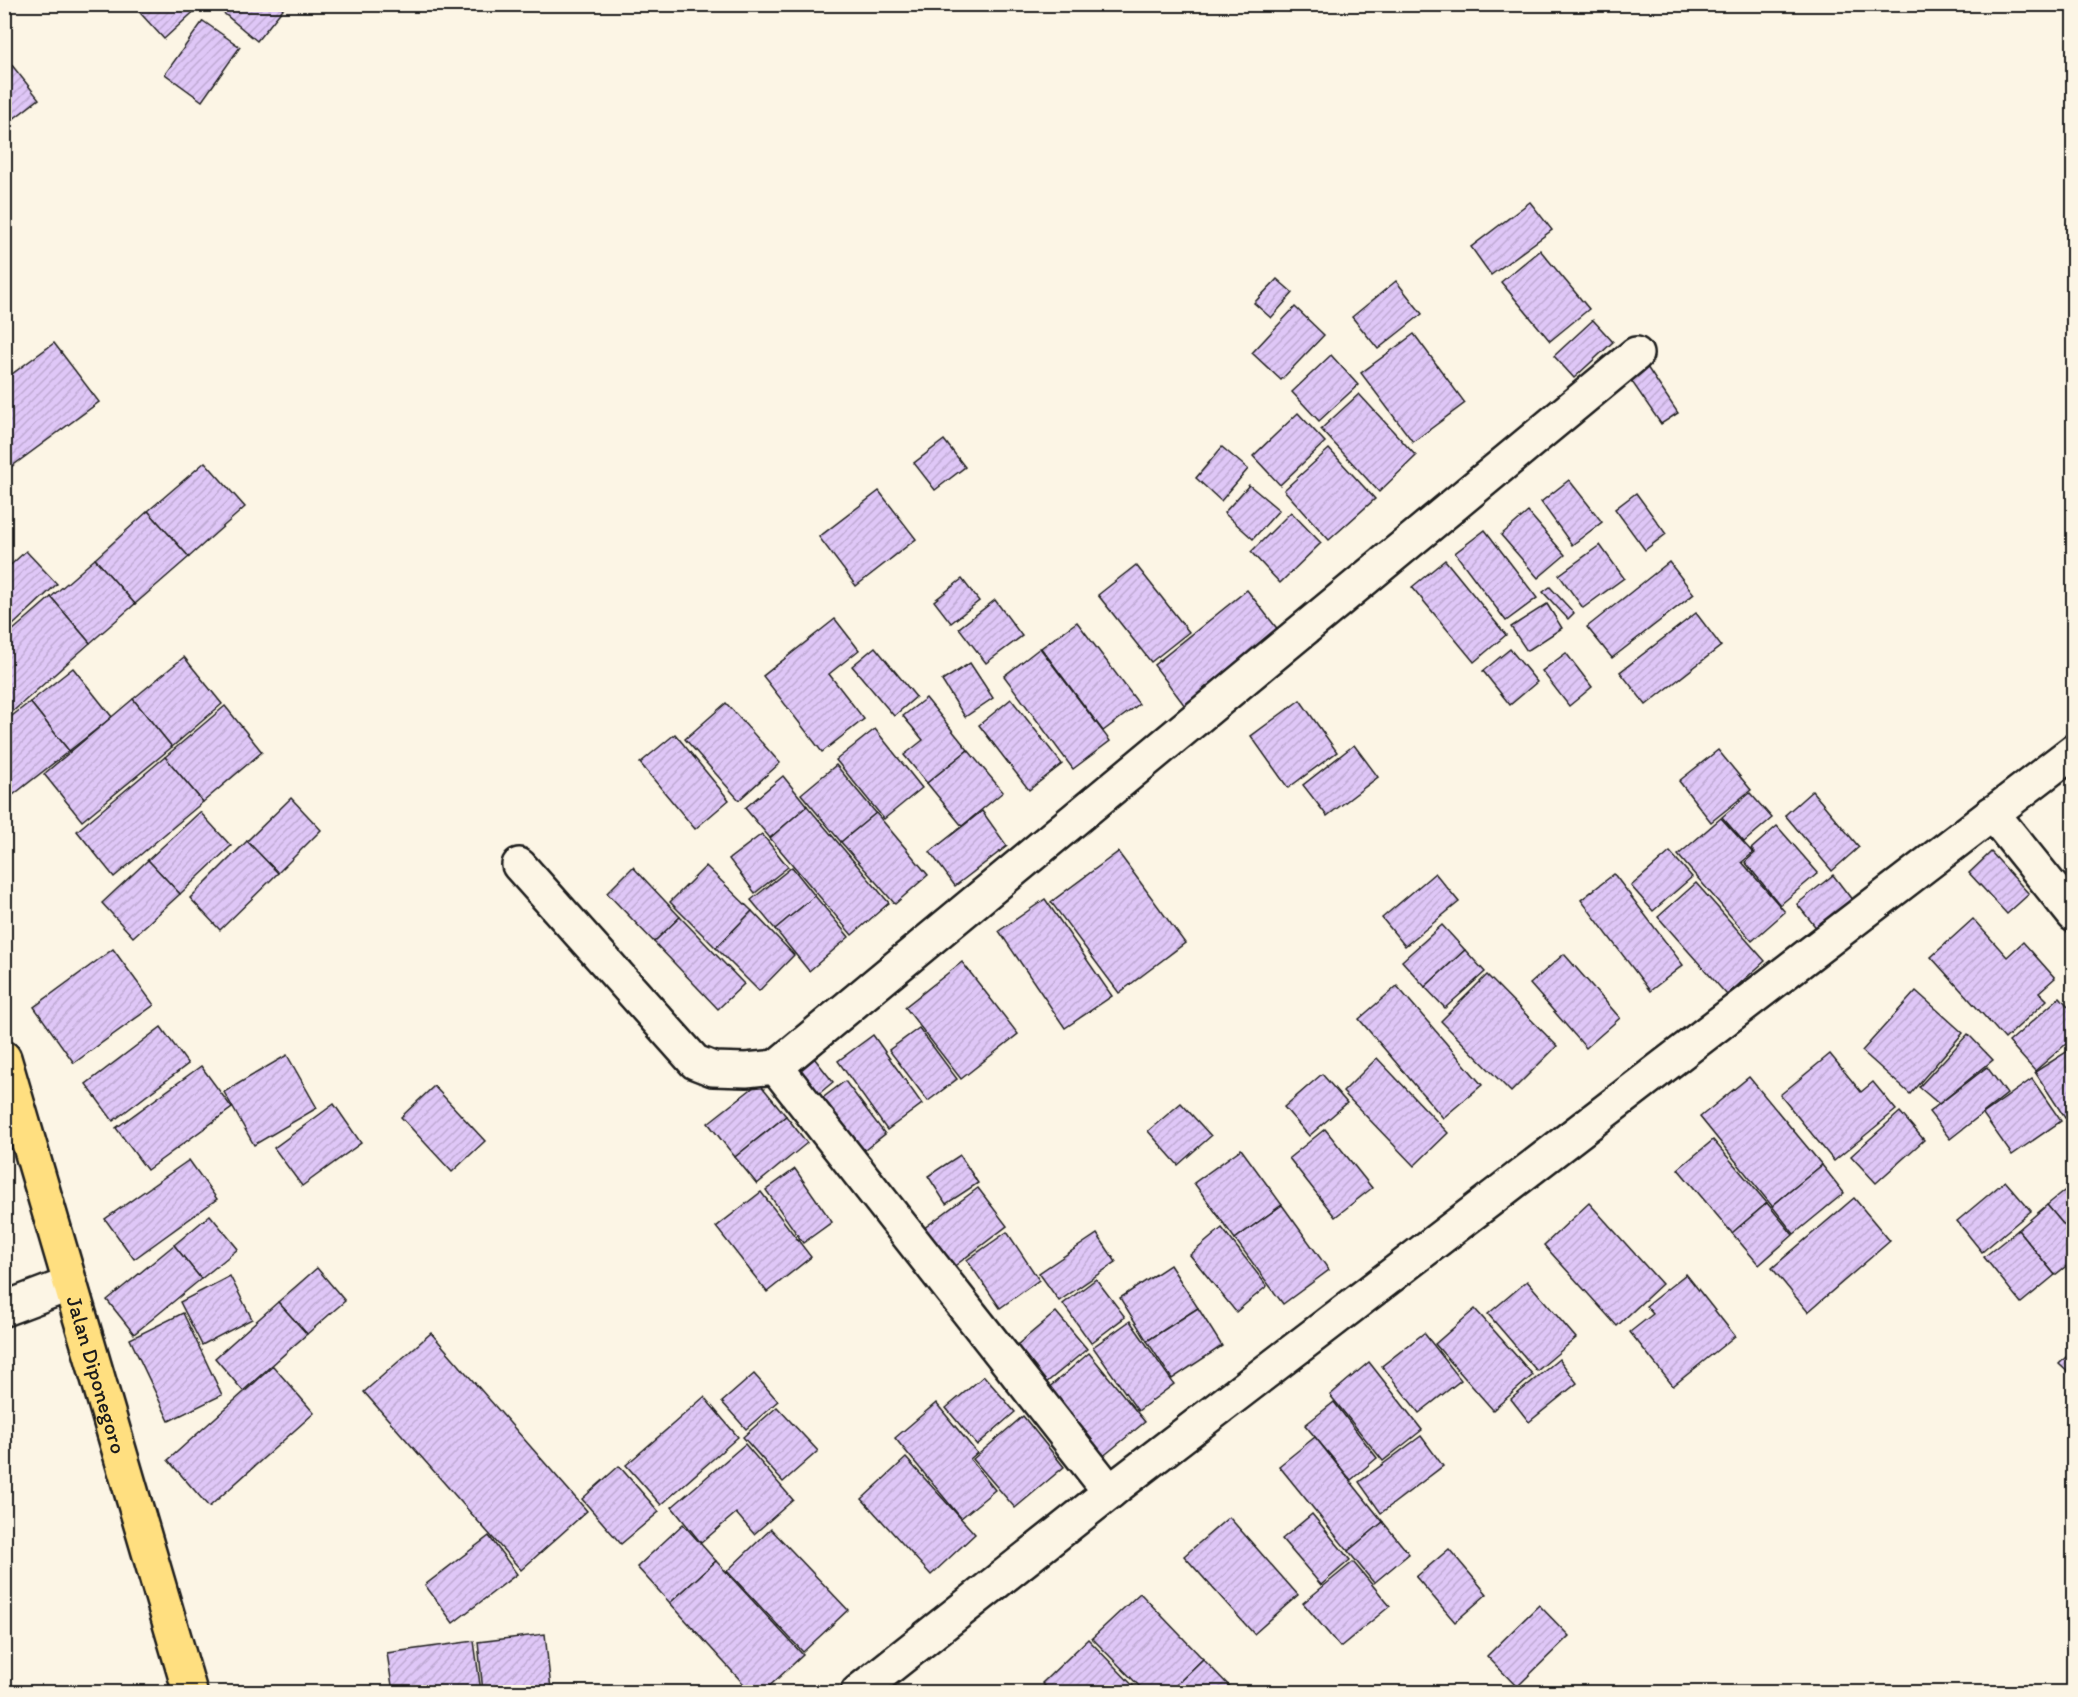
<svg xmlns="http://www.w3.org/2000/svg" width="2078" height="1697" viewBox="0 0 2078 1697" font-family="Itim,sans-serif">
<defs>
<pattern id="building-hatch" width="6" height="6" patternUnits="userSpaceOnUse" patternTransform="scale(1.5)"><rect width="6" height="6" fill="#dfc7f7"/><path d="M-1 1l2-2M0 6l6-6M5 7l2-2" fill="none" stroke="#bfaad3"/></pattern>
</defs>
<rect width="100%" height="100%" fill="#fcf5e5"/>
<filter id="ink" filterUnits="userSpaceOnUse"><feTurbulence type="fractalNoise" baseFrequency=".0167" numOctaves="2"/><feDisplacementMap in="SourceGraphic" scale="12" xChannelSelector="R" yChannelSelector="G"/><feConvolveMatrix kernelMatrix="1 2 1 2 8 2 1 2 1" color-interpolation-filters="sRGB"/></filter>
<g filter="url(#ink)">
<!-- building -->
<g fill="url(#building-hatch)" stroke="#1c1c1c" stroke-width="1.5">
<polygon points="132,4 202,4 164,39"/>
<polygon points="224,4 287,4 257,41 220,10"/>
<polygon points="203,21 240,47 202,101 165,74"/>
<polygon points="11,64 39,99 4,126 4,68"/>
<polygon points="1530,202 1552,230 1491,275 1471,247"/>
<polygon points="1540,250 1589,309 1550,341 1501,282"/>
<polygon points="1277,279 1293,293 1271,318 1254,303"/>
<polygon points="1396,281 1422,314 1378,349 1352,317"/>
<polygon points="1295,307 1324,335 1281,380 1252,353"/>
<polygon points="1593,320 1613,342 1574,378 1554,356"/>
<polygon points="1414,334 1465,403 1413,442 1361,373"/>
<polygon points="54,343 99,402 4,472 4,380"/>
<polygon points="1331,355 1358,385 1319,421 1292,392"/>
<polygon points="1645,364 1678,413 1661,424 1628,376"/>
<polygon points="1359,394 1416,456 1379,492 1321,429"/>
<polygon points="1298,413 1325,442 1280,485 1253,456"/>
<polygon points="944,440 965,467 935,490 914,463"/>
<polygon points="1222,447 1248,469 1221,501 1196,478"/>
<polygon points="1329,449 1375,499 1329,540 1284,490"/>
<polygon points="205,462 245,507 189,557 148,511"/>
<polygon points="1569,480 1602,522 1572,545 1541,502"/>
<polygon points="1249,485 1279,510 1253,539 1224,513"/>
<polygon points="879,491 916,539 856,586 819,537"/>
<polygon points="1636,493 1666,534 1645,550 1615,509"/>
<polygon points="148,511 189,557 135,604 95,559"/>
<polygon points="1291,512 1321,543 1280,583 1251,552"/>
<polygon points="1528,512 1565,555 1538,578 1501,535"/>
<polygon points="1485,530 1537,598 1506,621 1455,553"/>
<polygon points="1600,545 1624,578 1583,608 1559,575"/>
<polygon points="26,551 57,584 13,625 4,617 4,571"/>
<polygon points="95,559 135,604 90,643 51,597"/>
<polygon points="1445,560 1506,635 1474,662 1412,587"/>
<polygon points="1669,562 1694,594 1612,658 1587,627"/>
<polygon points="1136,565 1189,632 1151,662 1098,595"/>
<polygon points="962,579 979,601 951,623 934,601"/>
<polygon points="1550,587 1574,613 1568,619 1543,592"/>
<polygon points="1247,590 1279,631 1185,706 1154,665"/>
<polygon points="51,597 90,643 11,713 4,706 4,638"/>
<polygon points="995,600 1022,636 986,663 959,628"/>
<polygon points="1547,604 1562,628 1527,651 1511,627"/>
<polygon points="1696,613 1721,646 1646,705 1620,672"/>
<polygon points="835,619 859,650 829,674 864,719 822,752 763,676"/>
<polygon points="1077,622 1139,704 1103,731 1041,648"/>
<polygon points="875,647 916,697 894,716 852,666"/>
<polygon points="1040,648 1110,741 1073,769 1004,676"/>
<polygon points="1510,649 1537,682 1510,705 1483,671"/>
<polygon points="1566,653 1592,687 1569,706 1542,671"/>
<polygon points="184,657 222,704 172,747 133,699"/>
<polygon points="970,663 993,698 965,717 942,681"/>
<polygon points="73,668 112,717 69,751 30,702"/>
<polygon points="926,698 968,750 927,783 904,755 923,740 903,716"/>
<polygon points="133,699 172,747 82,821 44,774"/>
<polygon points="1011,699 1062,764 1029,790 979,725"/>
<polygon points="1300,700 1337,752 1288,788 1251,736"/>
<polygon points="30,702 69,751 4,802 4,722"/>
<polygon points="726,703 780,763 739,800 685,739"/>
<polygon points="225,706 262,752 203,802 165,757"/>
<polygon points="875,729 922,788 884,819 836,760"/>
<polygon points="675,734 729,800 695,829 640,763"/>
<polygon points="1354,745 1378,777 1327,816 1303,785"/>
<polygon points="968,750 1003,792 962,826 927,783"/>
<polygon points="1718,750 1751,790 1711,822 1679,781"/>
<polygon points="165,757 203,802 114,877 77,831"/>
<polygon points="836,765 876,813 841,842 801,794"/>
<polygon points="783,776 807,806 770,838 745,808"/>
<polygon points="1812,791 1859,847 1832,871 1785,815"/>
<polygon points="1750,793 1772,818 1744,842 1722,817"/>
<polygon points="291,798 321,830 278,873 247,841"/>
<polygon points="807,806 889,903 852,935 770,838"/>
<polygon points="982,811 1007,846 955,886 930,852"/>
<polygon points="200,812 231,846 180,894 148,860"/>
<polygon points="876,813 928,875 895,904 841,842"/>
<polygon points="1721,818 1753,853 1742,862 1785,912 1752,941 1678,855"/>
<polygon points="1777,826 1818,873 1780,905 1745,862 1755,853 1751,849"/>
<polygon points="762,834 788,867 755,893 729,859"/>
<polygon points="247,841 278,873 220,930 190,898"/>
<polygon points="1118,852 1185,943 1119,993 1051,902"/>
<polygon points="1670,852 1692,877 1653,911 1631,886"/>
<polygon points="1991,852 2029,894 2007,914 1969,873"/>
<polygon points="148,860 180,894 133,937 102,903"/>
<polygon points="706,866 752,911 716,948 670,902"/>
<polygon points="633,867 680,917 654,942 607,893"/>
<polygon points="792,867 815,896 775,929 751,900"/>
<polygon points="1435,873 1459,902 1405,946 1382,918"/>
<polygon points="1614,874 1683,965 1650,991 1581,900"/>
<polygon points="1833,875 1853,901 1818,930 1797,904"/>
<polygon points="1696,883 1765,961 1727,995 1658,917"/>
<polygon points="815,896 849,937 809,971 775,929"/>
<polygon points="1045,899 1112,996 1065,1028 999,931"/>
<polygon points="752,911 794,955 759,991 716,948"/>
<polygon points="680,917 744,984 718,1009 654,942"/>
<polygon points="1973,919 2007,957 2023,942 2055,978 2039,992 2047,1000 2005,1039 1931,957"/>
<polygon points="1442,925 1465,950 1425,987 1402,961"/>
<polygon points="113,949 154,1005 74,1063 34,1007"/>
<polygon points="1465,950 1485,972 1445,1008 1425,987"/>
<polygon points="1564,954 1620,1018 1586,1048 1530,984"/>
<polygon points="962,962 1018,1034 961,1079 905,1007"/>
<polygon points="1487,975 1557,1046 1511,1092 1441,1021"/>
<polygon points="1397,986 1482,1085 1443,1118 1359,1019"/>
<polygon points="1916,991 1963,1033 1910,1094 1862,1051"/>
<polygon points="2060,997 2074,1013 2074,1037 2035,1071 2009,1042"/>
<polygon points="161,1027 188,1064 113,1121 86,1084"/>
<polygon points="919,1028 957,1079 928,1101 889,1050"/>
<polygon points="1968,1034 1993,1060 1939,1104 1919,1087"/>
<polygon points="873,1035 922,1104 887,1130 838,1061"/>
<polygon points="2074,1047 2074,1113 2065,1118 2035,1072"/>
<polygon points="811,1054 833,1082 815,1097 792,1069"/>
<polygon points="1830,1054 1861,1092 1873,1082 1896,1110 1834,1161 1780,1095"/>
<polygon points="287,1055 317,1108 254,1145 224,1092"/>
<polygon points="1377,1058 1448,1133 1414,1166 1343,1092"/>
<polygon points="201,1066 232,1108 147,1170 116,1128"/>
<polygon points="1987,1067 2007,1094 1950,1139 1929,1112"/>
<polygon points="1322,1074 1347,1103 1309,1136 1284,1107"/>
<polygon points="1749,1077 1822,1165 1772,1206 1700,1117"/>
<polygon points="2032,1079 2061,1121 2012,1155 1983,1114"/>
<polygon points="845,1081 885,1134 856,1157 816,1103"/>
<polygon points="759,1083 786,1116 735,1157 708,1123"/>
<polygon points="434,1086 485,1141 452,1172 401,1117"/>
<polygon points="1181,1103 1211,1136 1178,1165 1148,1131"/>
<polygon points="334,1104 361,1143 302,1186 274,1148"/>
<polygon points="1900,1112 1924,1140 1876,1183 1851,1156"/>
<polygon points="786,1116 807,1143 757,1184 735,1157"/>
<polygon points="1325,1129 1372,1188 1335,1217 1289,1158"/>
<polygon points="1713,1140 1767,1203 1732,1233 1678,1169"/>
<polygon points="1241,1149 1282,1205 1235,1239 1194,1183"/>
<polygon points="960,1155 978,1183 946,1204 928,1176"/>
<polygon points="189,1160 217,1199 134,1259 105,1219"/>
<polygon points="1822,1165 1844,1193 1794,1234 1772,1206"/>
<polygon points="795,1169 832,1222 803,1243 766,1190"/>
<polygon points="2005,1181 2031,1211 1982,1252 1957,1221"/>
<polygon points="2074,1183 2074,1237 2047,1205"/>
<polygon points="978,1188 1007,1226 952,1268 923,1229"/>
<polygon points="761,1192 811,1257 767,1292 716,1227"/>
<polygon points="1854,1198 1890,1241 1808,1312 1772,1268"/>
<polygon points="1589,1203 1662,1284 1617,1326 1544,1245"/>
<polygon points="1767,1203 1793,1235 1759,1265 1732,1233"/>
<polygon points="1282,1205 1329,1270 1283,1304 1235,1239"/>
<polygon points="2047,1205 2074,1237 2074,1260 2055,1275 2018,1230"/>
<polygon points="210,1215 238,1249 201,1279 174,1245"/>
<polygon points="1222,1228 1267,1286 1236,1312 1190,1255"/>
<polygon points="2018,1230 2055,1275 2021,1303 1984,1257"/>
<polygon points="1007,1232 1039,1280 1000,1308 967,1260"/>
<polygon points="1097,1234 1116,1262 1059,1301 1039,1273"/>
<polygon points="174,1245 201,1279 134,1334 107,1300"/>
<polygon points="1170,1265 1198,1308 1147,1341 1120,1298"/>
<polygon points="317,1268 345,1301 307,1334 278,1302"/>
<polygon points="1686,1274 1735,1336 1673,1386 1630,1332 1653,1314 1646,1306"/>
<polygon points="230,1276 252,1319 202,1345 180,1302"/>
<polygon points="1096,1279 1125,1317 1091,1343 1063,1304"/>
<polygon points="1527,1281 1576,1338 1537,1371 1488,1314"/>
<polygon points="278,1302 307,1334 243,1391 215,1358"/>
<polygon points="1198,1308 1222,1346 1172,1379 1147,1341"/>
<polygon points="1475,1309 1533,1375 1493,1410 1435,1344"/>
<polygon points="1056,1312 1087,1349 1040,1388 1010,1351"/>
<polygon points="183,1313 222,1395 169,1421 130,1339"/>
<polygon points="1130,1321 1174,1384 1138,1411 1093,1347"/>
<polygon points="431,1333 587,1511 521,1570 364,1392"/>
<polygon points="1424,1333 1461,1380 1419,1413 1382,1366"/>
<polygon points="2074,1349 2074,1378 2059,1364"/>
<polygon points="1089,1353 1145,1422 1101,1458 1046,1390"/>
<polygon points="1559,1359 1577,1383 1529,1422 1511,1399"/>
<polygon points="1369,1362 1422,1430 1383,1461 1330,1395"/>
<polygon points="273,1366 314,1413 209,1507 168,1460"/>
<polygon points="754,1374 778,1401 746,1429 722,1402"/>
<polygon points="984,1376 1015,1412 977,1445 946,1408"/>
<polygon points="704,1397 738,1437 661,1505 626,1465"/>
<polygon points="1334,1402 1377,1458 1351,1480 1305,1425"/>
<polygon points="936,1403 977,1453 970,1459 995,1490 961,1518 895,1438"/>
<polygon points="777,1407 818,1451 783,1482 743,1437"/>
<polygon points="1023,1416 1064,1467 1015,1508 973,1459"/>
<polygon points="1421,1436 1443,1466 1381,1513 1359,1482"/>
<polygon points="1315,1437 1383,1522 1348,1551 1279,1466"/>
<polygon points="745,1444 793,1500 754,1534 736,1513 701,1543 672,1507"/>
<polygon points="906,1458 975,1534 931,1575 862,1499"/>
<polygon points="619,1466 659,1512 621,1544 582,1499"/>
<polygon points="1312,1514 1350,1560 1321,1585 1282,1539"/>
<polygon points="1229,1517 1298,1595 1254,1634 1184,1556"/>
<polygon points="1383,1522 1409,1554 1374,1583 1348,1551"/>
<polygon points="683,1524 716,1561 670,1603 637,1567"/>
<polygon points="771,1529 848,1610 803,1652 727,1571"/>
<polygon points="489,1536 517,1574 453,1623 425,1585"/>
<polygon points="1449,1549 1487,1594 1455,1622 1416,1577"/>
<polygon points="716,1561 803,1655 763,1692 751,1692 670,1603"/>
<polygon points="1353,1562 1390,1606 1340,1647 1303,1603"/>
<polygon points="1140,1593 1203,1659 1169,1692 1145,1692 1092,1638"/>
<polygon points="1539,1605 1569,1636 1517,1687 1487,1656"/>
<polygon points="545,1634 551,1689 520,1692 483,1692 478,1642"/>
<polygon points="1088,1639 1139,1692 1051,1692 1042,1683"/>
<polygon points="474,1641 481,1692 393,1692 387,1653"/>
<polygon points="1203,1659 1235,1692 1169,1692"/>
<polygon points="551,1689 552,1692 520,1692"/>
</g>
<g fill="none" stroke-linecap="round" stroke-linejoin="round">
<!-- minor casing -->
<g stroke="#1c1c1c" stroke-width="38">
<g id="minor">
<polyline points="1992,813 2074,915"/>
<polyline points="519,865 695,1062 713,1069 746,1070 776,1067"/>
<polyline points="4,1309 70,1284"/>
<polyline points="1110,1492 776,1067 1636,354"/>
<polyline points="858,1692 1120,1484 2074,751"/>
</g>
</g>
<!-- major casing -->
<g stroke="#1c1c1c" stroke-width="38">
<g id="major">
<path id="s1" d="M4,1058L190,1692"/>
</g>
</g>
<!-- minor -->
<use href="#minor" stroke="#fcf5e5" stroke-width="33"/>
<!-- major -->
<use href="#major" stroke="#ffdf80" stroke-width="33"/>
</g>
</g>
<g text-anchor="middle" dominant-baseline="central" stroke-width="4.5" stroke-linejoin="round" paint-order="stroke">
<!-- street labels -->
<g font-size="22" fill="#1c1c1c" stroke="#fcf5e5">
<text stroke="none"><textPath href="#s1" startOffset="330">Jalan Diponegoro</textPath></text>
</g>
</g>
<!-- margin -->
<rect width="2078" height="1697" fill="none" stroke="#fcf5e5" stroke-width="24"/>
<rect x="12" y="12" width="2054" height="1673" fill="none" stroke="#1c1c1c" stroke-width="2" filter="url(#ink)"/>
</svg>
